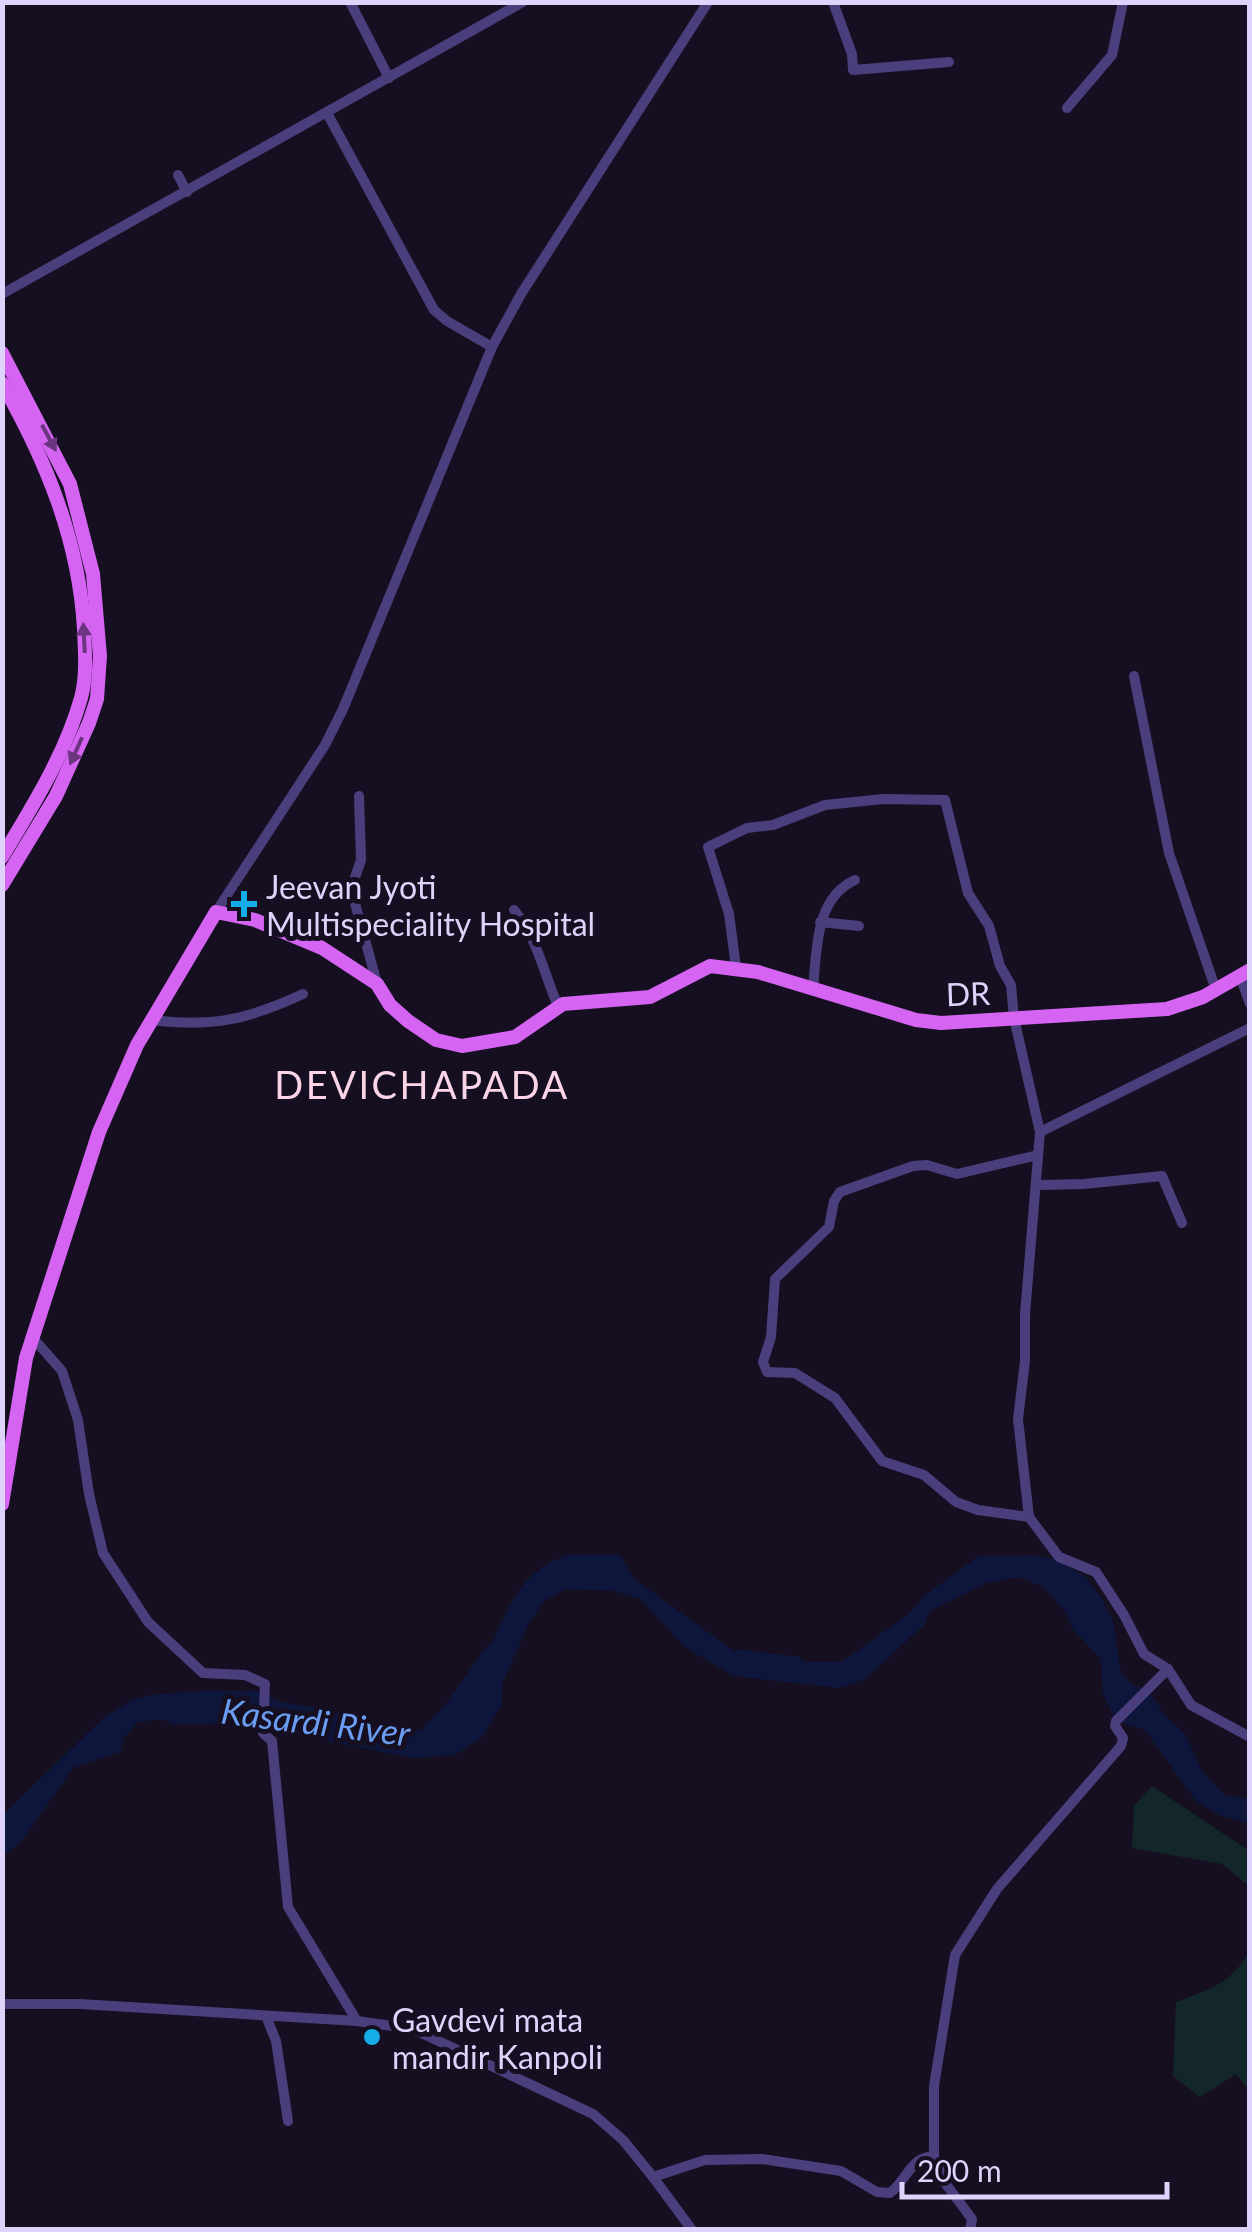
<svg xmlns="http://www.w3.org/2000/svg" width="1252" height="2232" viewBox="0 0 1252 2232" font-family="Lato,sans-serif">
<rect width="100%" height="100%" fill="#150f21"/>
<!-- green -->
<g fill="#13272a">
<polygon points="1152,1786 1249,1851 1249,1886 1222,1864 1132,1848 1134,1806"/>
<path d="M1249,1951V2090L1236,2074L1200,2097L1173,2076L1176,2002C1207,1991 1234,1982 1249,1951Z"/>
</g>
<!-- water -->
<path fill="#0e173b" d="M568,1555H620L635,1579L644,1586L731,1649L760,1662H823L843,1661L910,1613L924,1596L979,1556L1029,1555L1057,1559L1086,1577L1101,1598L1113,1620L1121,1673L1133,1685L1148,1690L1166,1717L1184,1732L1202,1771L1225,1795L1250,1799L1249,1823L1221,1816L1196,1801L1145,1730L1116,1721L1103,1694L1101,1659L1072,1628L1065,1611L1042,1586L1018,1577L987,1583L930,1611L924,1625L865,1679L840,1688L733,1676L685,1647L640,1599L614,1591L566,1589L544,1601L528,1625L503,1682L501,1706L482,1737L455,1755L413,1758L237,1723L175,1725L162,1719L138,1722L124,1737L120,1752L73,1768L22,1841L3,1856V1815L103,1718L132,1700L151,1695L199,1691H258L281,1702L333,1711L350,1720L423,1743C442,1734 449,1722 460,1704C472,1683 483,1663 493,1641C512,1600 522,1571 568,1555Z"/>
<g fill="none" stroke-linecap="round" stroke-linejoin="round">
<!-- river -->
<g stroke="#0e173b" stroke-width="15">
<polyline points="740,1657 796,1664"/>
<polyline points="391,1733 423,1739 450,1711 491,1653"/>
</g>
<!-- minor -->
<g stroke="#4b3e7c" stroke-width="10">
<polyline points="350,2 389,78"/>
<polyline points="833,2 852,54 853,70 949,62"/>
<polyline points="1067,108 1112,55 1123,2"/>
<polyline points="327,113 434,310 447,321 492,347"/>
<polyline points="178,175 187,192"/>
<polyline points="2,294 523,2"/>
<polyline points="1134,676 1169,853 1216,990"/>
<polyline points="359,796 361,860 351,889 377,983"/>
<path d="M514,910C537,937 544,974 558,1006"/>
<polyline points="216,912 325,745 343,709 492,347 521,294 708,2"/>
<polyline points="820,922 859,926"/>
<polyline points="736,967 729,914 708,847 747,828 773,825 825,805 883,799 945,800 968,893 989,926 1000,966 1011,985 1014,1018 1040,1132 1025,1314 1025,1361 1018,1419 1029,1517 1059,1557 1096,1572 1124,1615 1144,1654 1168,1669 1191,1705 1250,1737"/>
<polyline points="1240,976 1250,1004"/>
<path d="M813,988C817,949 815,898 855,880"/>
<path d="M152,1020C212,1028 249,1019 303,994"/>
<polyline points="1040,1132 1250,1028"/>
<polyline points="1038,1185 1084,1184 1162,1176 1182,1223"/>
<polyline points="33,1338 62,1371 78,1420 89,1494 103,1553 148,1622 203,1673 245,1675 265,1684 263,1733 272,1741 288,1907 357,2021"/>
<polyline points="1029,1517 978,1510 956,1502 924,1475 882,1461 835,1398 795,1373 767,1372 763,1362 771,1337 775,1279 829,1227 834,1201 840,1192 913,1166 927,1165 957,1174 1038,1155"/>
<path d="M2,2004H80L357,2021L413,2029L593,2114L623,2140L653,2177L705,2160L762,2159L841,2171L877,2192L890,2193C907,2180 910,2157 934,2156"/>
<polyline points="266,2016 276,2041 288,2121"/>
<polyline points="653,2177 692,2230"/>
<polyline points="970,2230 972,2219 945,2183 934,2156 934,2086 955,1955 997,1889 1121,1746 1123,1738 1115,1726 1116,1721 1168,1669"/>
</g>
<!-- major -->
<g stroke="#d464f1" stroke-width="14">
<polyline points="2,353 70,484 93,574 100,656 97,699 89,723 56,796 2,885"/>
<path d="M2,383C46,460 79,540 84,629C85,652 87,676 81,698C65,755 32,807 2,857"/>
<polyline points="2,1504 26,1358 99,1132 137,1045 216,912 255,920 322,948 377,984 390,1005 408,1021 436,1040 462,1046 515,1037 563,1004 650,997 710,966 758,972 916,1020 941,1023 1167,1009 1203,997 1250,970"/>
</g>
</g>
<!-- one-way arrows -->
<defs><path id="oneway-solid" d="M-6-.8H1V-3.2L6.5 0L1 3.2V.8H-6Z" transform="scale(2.5)"/></defs>
<g fill="#6b357f">
<use href="#oneway-solid" transform="translate(49 438) rotate(62)"/>
<use href="#oneway-solid" transform="translate(84 638) rotate(-93)"/>
<use href="#oneway-solid" transform="translate(76 751) rotate(114)"/>
</g>
<!-- markers -->
<g fill="#14ade6" stroke="#150f21" stroke-width="4">
<path d="M239 889h10v10h10v10h-10v10h-10v-10h-10v-10h10z"/>
<circle cx="372" cy="2037" r="10"/>
</g>
<g text-anchor="middle" dominant-baseline="central" stroke-width="10" stroke-linejoin="round" paint-order="stroke">
<!-- poi labels -->
<g font-size="32" fill="#ded3fb" stroke="#150f21" text-anchor="start">
<text x="266" y="886">Jeevan Jyoti<tspan x="266" dy="37">Multispeciality Hospital</tspan></text>
<text x="392" y="2019">Gavdevi mata<tspan x="392" dy="37">mandir Kanpoli</tspan></text>
</g>
<!-- street labels -->
<g font-size="32" fill="#ded3fb" stroke="#150f21">
<text transform="translate(968 993) rotate(-2)">DR</text>
</g>
<!-- water labels -->
<g font-size="35" font-style="italic" fill="#6a9cf2" stroke="#150f21">
<text transform="translate(316 1721) rotate(7)">Kasardi River</text>
</g>
<!-- quarter labels -->
<g font-size="38" letter-spacing="2.5" fill="#fbd5e7" stroke="#150f21">
<text x="422" y="1084">DEVICHAPADA</text>
</g>
</g>
<!-- border -->
<rect width="1252" height="2232" fill="none" stroke="#ded3fb" stroke-width="10"/>
<!-- scale -->
<path d="M902 2182v15h265v-15" fill="none" stroke="#ded3fb" stroke-width="5"/>
<text x="917" y="2182" font-size="30" fill="#ded3fb" stroke="#150f21" stroke-width="8" paint-order="stroke">200 m</text>
</svg>
